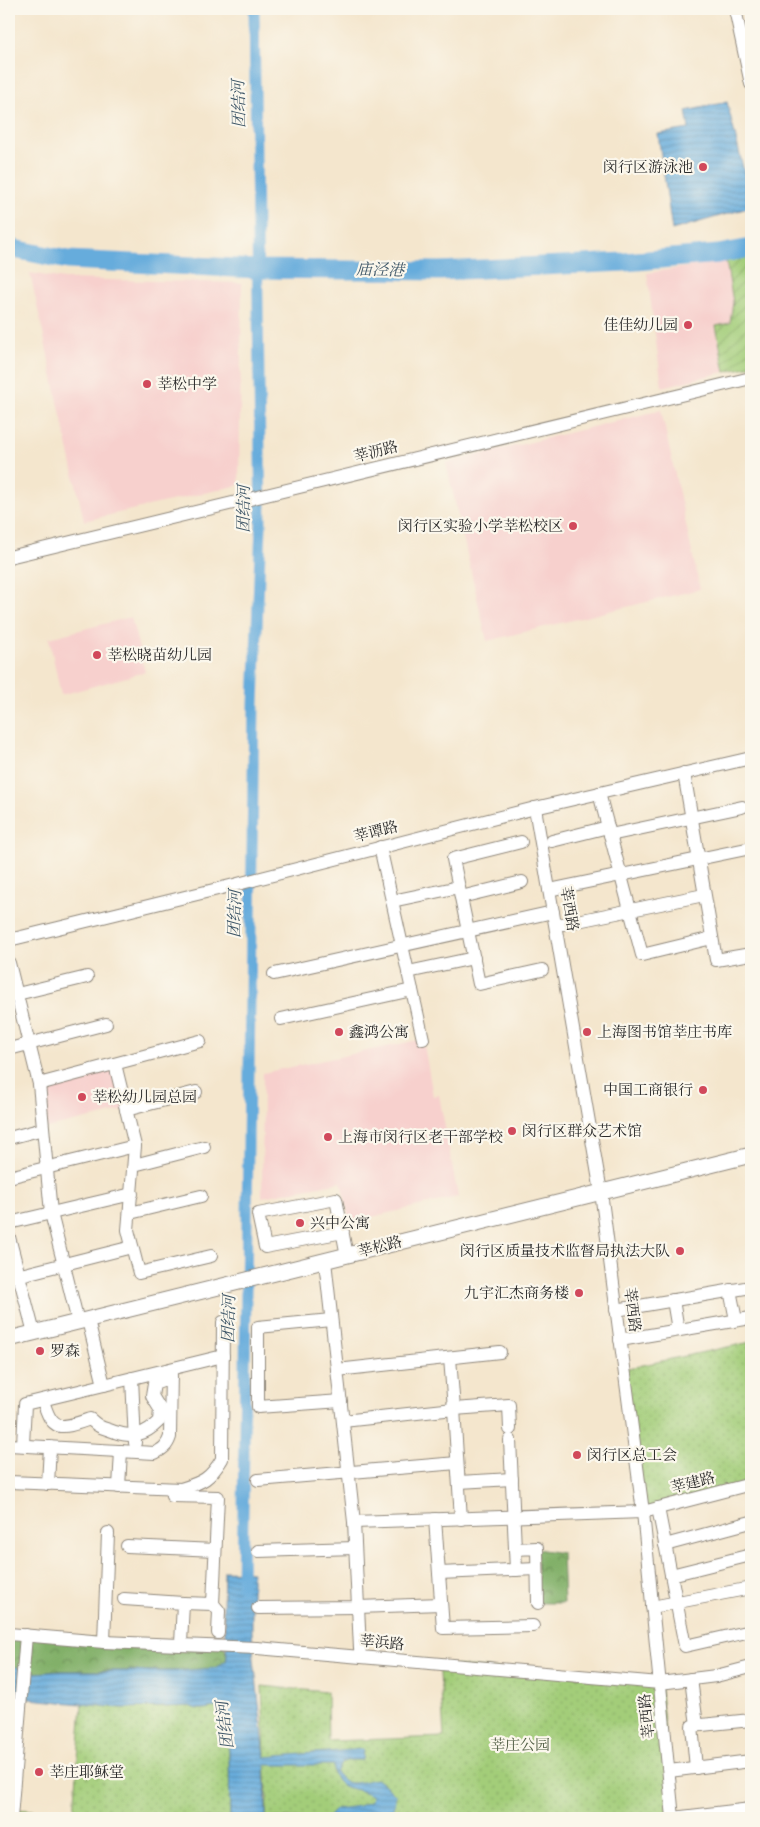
<svg xmlns="http://www.w3.org/2000/svg" width="760" height="1827" viewBox="0 0 760 1827" font-family="'Libre Bodoni','Noto Serif SC',serif">
<defs>
<pattern id="forest-crowns" width="20" height="18" patternUnits="userSpaceOnUse" patternTransform="scale(1.25)"><rect width="20" height="18" fill="#82b069"/><path d="M2 6a3 3 0 1 1 6 0M12 15a3 3 0 1 1 6 0" fill="none" stroke="#6b8f57"/></pattern>
<pattern id="park-dots" width="8" height="8" patternUnits="userSpaceOnUse" patternTransform="scale(1.25)"><rect width="8" height="8" fill="#a3cd79"/><path d="M2 2h.1M6 6h.1" fill="none" stroke="#8cb069" stroke-width="1.8" stroke-linecap="round"/></pattern>
<pattern id="garden-furrows" width="10" height="10" patternUnits="userSpaceOnUse" patternTransform="scale(1.25)"><rect width="10" height="10" fill="#a3cd79"/><path d="M-1 1l2-2M0 10L10 0M9 11l2-2" fill="none" stroke="#8cb069"/></pattern>
<pattern id="water-rules" width="6" height="5" patternUnits="userSpaceOnUse" patternTransform="scale(1.25)"><rect width="6" height="5" fill="#66acdc"/><path d="M0 2.5h6" fill="none" stroke="#548cb3"/></pattern>
</defs>
<rect width="100%" height="100%" fill="#fbf7ec"/>
<filter id="ink" filterUnits="userSpaceOnUse"><feTurbulence type="fractalNoise" baseFrequency=".02" numOctaves="2"/><feDisplacementMap in="SourceGraphic" scale="10" xChannelSelector="R" yChannelSelector="G"/><feConvolveMatrix kernelMatrix="1 2 1 2 8 2 1 2 1" color-interpolation-filters="sRGB"/></filter>
<filter id="wash" filterUnits="userSpaceOnUse"><feTurbulence type="fractalNoise" baseFrequency=".0096" numOctaves="4" result="noise"/><feDisplacementMap in="SourceGraphic" scale="20" xChannelSelector="R" yChannelSelector="G"/><feGaussianBlur stdDeviation="1.12" result="paint"/><feColorMatrix in="noise" values="0 0 0 0 0 0 0 0 0 0 0 0 0 0 0 0 0 1.4 0 .05"/><feComposite in="paint" operator="in"/></filter>
<g filter="url(#wash)">
<rect width="100%" height="100%" fill="#f4e6cd"/>
<!-- built -->
<g fill="#f7d0cd">
<polygon points="726,261 733,302 730,323 716,327 725,372 662,387 647,273"/>
<polygon points="30,273 64,279 242,283 239,485 84,521"/>
<polygon points="661,410 700,589 487,641 446,463"/>
<polygon points="131,617 145,672 61,695 49,638"/>
<polygon points="423,1039 433,1096 439,1095 458,1197 350,1222 341,1182 262,1197 263,1073"/>
<polygon points="115,1064 126,1110 43,1129 39,1084"/>
</g>
<!-- forest -->
<g fill="url(#forest-crowns)" stroke="#566e4a">
<polygon points="537,1549 562,1553 564,1603 538,1603"/>
<polygon points="9,1634 224,1646 227,1656 226,1661 215,1668 174,1671 62,1671 36,1673 9,1665"/>
</g>
<!-- park -->
<g fill="url(#park-dots)" stroke="#677c52">
<polygon points="751,1342 751,1484 643,1512 624,1369"/>
<polygon points="438,1664 660,1683 673,1818 266,1818 267,1798 262,1686 327,1692 328,1741 444,1737 440,1674"/>
<path d="M82,1704L123,1708L190,1706C191,1707 197,1709 198,1709C210,1710 218,1702 225,1714L229,1751L230,1818H17V1809L74,1814Z"/>
</g>
<!-- garden -->
<polygon fill="url(#garden-furrows)" stroke="#677c52" points="751,257 751,366 725,372 716,326 730,323 733,302 726,261"/>
<!-- water -->
<g fill="url(#water-rules)" stroke="#486c84">
<polygon points="727,102 751,200 751,207 672,230 658,134 689,129 686,111"/>
<path d="M224,1571L252,1572V1632L254,1659L265,1757L363,1749L362,1760H351L342,1762L336,1772C345,1789 359,1782 376,1779L389,1788L396,1795L393,1809L387,1818H327L336,1809L359,1806L371,1801L372,1796C356,1785 332,1793 333,1765H265L266,1818H230L229,1751L225,1714C218,1702 210,1710 198,1709C197,1709 191,1707 190,1706L123,1708L9,1697V1665L36,1673L62,1671H174L215,1668L226,1661L227,1656L223,1609Z"/>
</g>
<g fill="none" stroke-linecap="round" stroke-linejoin="round">
<!-- canal -->
<polyline stroke="#66acdc" stroke-width="11" points="242,1587 254,704 261,526 254,9"/>
<!-- river -->
<polyline stroke="#66acdc" stroke-width="19" points="9,248 68,260 257,269 439,271 625,262 718,254 751,248"/>
</g>
</g>
<g filter="url(#ink)">
<g fill="none" stroke-linecap="round" stroke-linejoin="round">
<!-- minor casing -->
<g stroke="#90887c" stroke-width="14">
<g id="minor">
<polyline points="735,9 751,84"/>
<polyline points="9,557 751,378"/>
<polyline points="684,773 716,960 751,954"/>
<polyline points="599,793 642,955 712,938"/>
<polyline points="535,808 601,1192 643,1512 673,1818"/>
<polyline points="610,835 742,807"/>
<polyline points="552,841 608,827"/>
<polyline points="521,842 453,859 479,984 542,970"/>
<polyline points="380,847 423,1039"/>
<polyline points="549,890 751,848"/>
<polyline points="461,897 522,882"/>
<polyline points="392,901 459,887"/>
<polyline points="563,924 704,895"/>
<polyline points="9,940 230,886 535,808 751,758"/>
<polyline points="9,963 39,1084 51,1213 78,1322"/>
<polyline points="408,972 474,958"/>
<polyline points="274,974 553,912"/>
<polyline points="9,996 87,977"/>
<polyline points="281,1019 412,990"/>
<polyline points="9,1049 106,1024"/>
<polyline points="115,1064 135,1146 128,1230 139,1273 211,1256"/>
<polyline points="39,1084 200,1041"/>
<polyline points="126,1110 196,1092"/>
<polyline points="9,1138 43,1129"/>
<polyline points="134,1165 204,1147"/>
<polyline points="9,1177 135,1146"/>
<polyline points="130,1213 201,1196"/>
<polyline points="9,1223 132,1194"/>
<polyline points="343,1232 265,1247 258,1214 336,1199 347,1256"/>
<polyline points="9,1237 34,1333"/>
<polyline points="325,1261 354,1522 360,1649"/>
<polyline points="9,1278 132,1247"/>
<polyline points="730,1290 736,1320"/>
<polyline points="673,1300 678,1330"/>
<polyline points="616,1310 751,1287"/>
<polyline points="88,1320 104,1385 223,1356"/>
<polyline points="331,1320 258,1327 258,1407 341,1401"/>
<polyline points="620,1340 751,1318"/>
<polyline points="450,1358 454,1409 509,1405 510,1429"/>
<polyline points="337,1370 500,1352"/>
<polyline points="132,1378 135,1443"/>
<path d="M43,1400C52,1433 61,1429 90,1419C101,1429 102,1427 115,1432C133,1438 145,1435 159,1421L160,1409L152,1396L154,1384L171,1378"/>
<polyline points="343,1421 454,1409 461,1519"/>
<polyline points="510,1440 516,1570"/>
<path d="M9,1445L155,1453C163,1449 167,1446 170,1437L171,1369"/>
<polyline points="23,1445 25,1404 104,1385"/>
<polyline points="258,1480 457,1463"/>
<path d="M9,1482L181,1489C203,1482 210,1479 222,1459L223,1322"/>
<polyline points="459,1482 512,1479"/>
<polyline points="48,1484 50,1447"/>
<polyline points="119,1487 121,1451"/>
<polyline points="172,1496 218,1497 213,1604 183,1603"/>
<polyline points="658,1508 685,1646 751,1631"/>
<polyline points="435,1519 443,1628 533,1626"/>
<polyline points="354,1522 643,1512 751,1484"/>
<polyline points="665,1545 751,1522"/>
<polyline points="127,1546 215,1550"/>
<polyline points="515,1549 537,1548 538,1603"/>
<polyline points="258,1551 355,1548"/>
<polyline points="439,1573 537,1569"/>
<polyline points="671,1575 751,1555"/>
<polyline points="124,1599 183,1603 181,1644"/>
<polyline points="213,1604 219,1611 218,1633"/>
<polyline points="652,1607 751,1588"/>
<polyline points="258,1608 358,1607 441,1604"/>
<polyline points="9,1634 104,1642 257,1648 660,1683 716,1676 751,1667"/>
<polyline points="104,1642 108,1533"/>
<polyline points="691,1679 697,1725"/>
<polyline points="696,1768 692,1726 751,1720"/>
<polyline points="669,1771 751,1761"/>
<polyline points="11,1818 26,1635"/>
<polyline points="673,1818 751,1809"/>
</g>
</g>
<!-- major casing -->
<g stroke="#90887c" stroke-width="17">
<polyline id="major" points="9,1339 751,1155"/>
</g>
<!-- minor -->
<use href="#minor" stroke="#fff" stroke-width="12"/>
<!-- major -->
<use href="#major" stroke="#fff" stroke-width="15"/>
</g>
</g>
<!-- markers -->
<g fill="#d1495b" stroke="#fbf7ec" stroke-width="2">
<circle cx="703" cy="167" r="5"/>
<circle cx="688" cy="325" r="5"/>
<circle cx="147" cy="384" r="5"/>
<circle cx="573" cy="526" r="5"/>
<circle cx="97" cy="655" r="5"/>
<circle cx="339" cy="1032" r="5"/>
<circle cx="587" cy="1032" r="5"/>
<circle cx="703" cy="1090" r="5"/>
<circle cx="82" cy="1097" r="5"/>
<circle cx="512" cy="1131" r="5"/>
<circle cx="328" cy="1137" r="5"/>
<circle cx="300" cy="1223" r="5"/>
<circle cx="680" cy="1251" r="5"/>
<circle cx="579" cy="1293" r="5"/>
<circle cx="40" cy="1351" r="5"/>
<circle cx="577" cy="1455" r="5"/>
<circle cx="39" cy="1772" r="5"/>
</g>
<g text-anchor="middle" dominant-baseline="central" stroke-width="4.5" stroke-linejoin="round" paint-order="stroke">
<!-- poi labels -->
<g font-size="15" fill="#2b2b2b" stroke="#fbf7ec" text-anchor="start">
<text x="693" y="167" text-anchor="end">闵行区游泳池</text>
<text x="678" y="325" text-anchor="end">佳佳幼儿园</text>
<text x="157" y="384">莘松中学</text>
<text x="563" y="526" text-anchor="end">闵行区实验小学莘松校区</text>
<text x="107" y="655">莘松晓苗幼儿园</text>
<text x="349" y="1032">鑫鸿公寓</text>
<text x="597" y="1032">上海图书馆莘庄书库</text>
<text x="693" y="1090" text-anchor="end">中国工商银行</text>
<text x="92" y="1097">莘松幼儿园总园</text>
<text x="522" y="1131">闵行区群众艺术馆</text>
<text x="338" y="1137">上海市闵行区老干部学校</text>
<text x="310" y="1223">兴中公寓</text>
<text x="670" y="1251" text-anchor="end">闵行区质量技术监督局执法大队</text>
<text x="569" y="1293" text-anchor="end">九宇汇杰商务楼</text>
<text x="50" y="1351">罗森</text>
<text x="587" y="1455">闵行区总工会</text>
<text x="49" y="1772">莘庄耶稣堂</text>
</g>
<!-- street labels -->
<g font-size="15" fill="#2b2b2b" stroke="#fbf7ec">
<text transform="translate(376 452) rotate(-14)">莘沥路</text>
<text transform="translate(376 832) rotate(-14)">莘谭路</text>
<text transform="translate(569 909) rotate(80)">莘西路</text>
<text transform="translate(380 1247) rotate(-14)">莘松路</text>
<text transform="translate(632 1310) rotate(83)">莘西路</text>
<text transform="translate(693 1483) rotate(-14)">莘建路</text>
<text transform="translate(382 1643) rotate(5)">莘浜路</text>
<text transform="translate(647 1716) rotate(-96)">莘西路</text>
</g>
<!-- park labels -->
<g font-size="15" fill="#4f5c42" stroke="#fbf7ec">
<text x="520" y="1745">莘庄公园</text>
</g>
<!-- water labels -->
<g font-size="16" font-style="italic" fill="#405869" stroke="#fbf7ec">
<text transform="translate(239 104) rotate(-91)">团结河</text>
<text transform="translate(380 270) rotate(1)">庙泾港</text>
<text transform="translate(244 509) rotate(-90)">团结河</text>
<text transform="translate(235 914) rotate(-89)">团结河</text>
<text transform="translate(229 1319) rotate(-89)">团结河</text>
<text transform="translate(225 1725) rotate(-97)">团结河</text>
</g>
</g>
<!-- margin -->
<rect width="760" height="1827" fill="none" stroke="#fbf7ec" stroke-width="30"/>
</svg>
